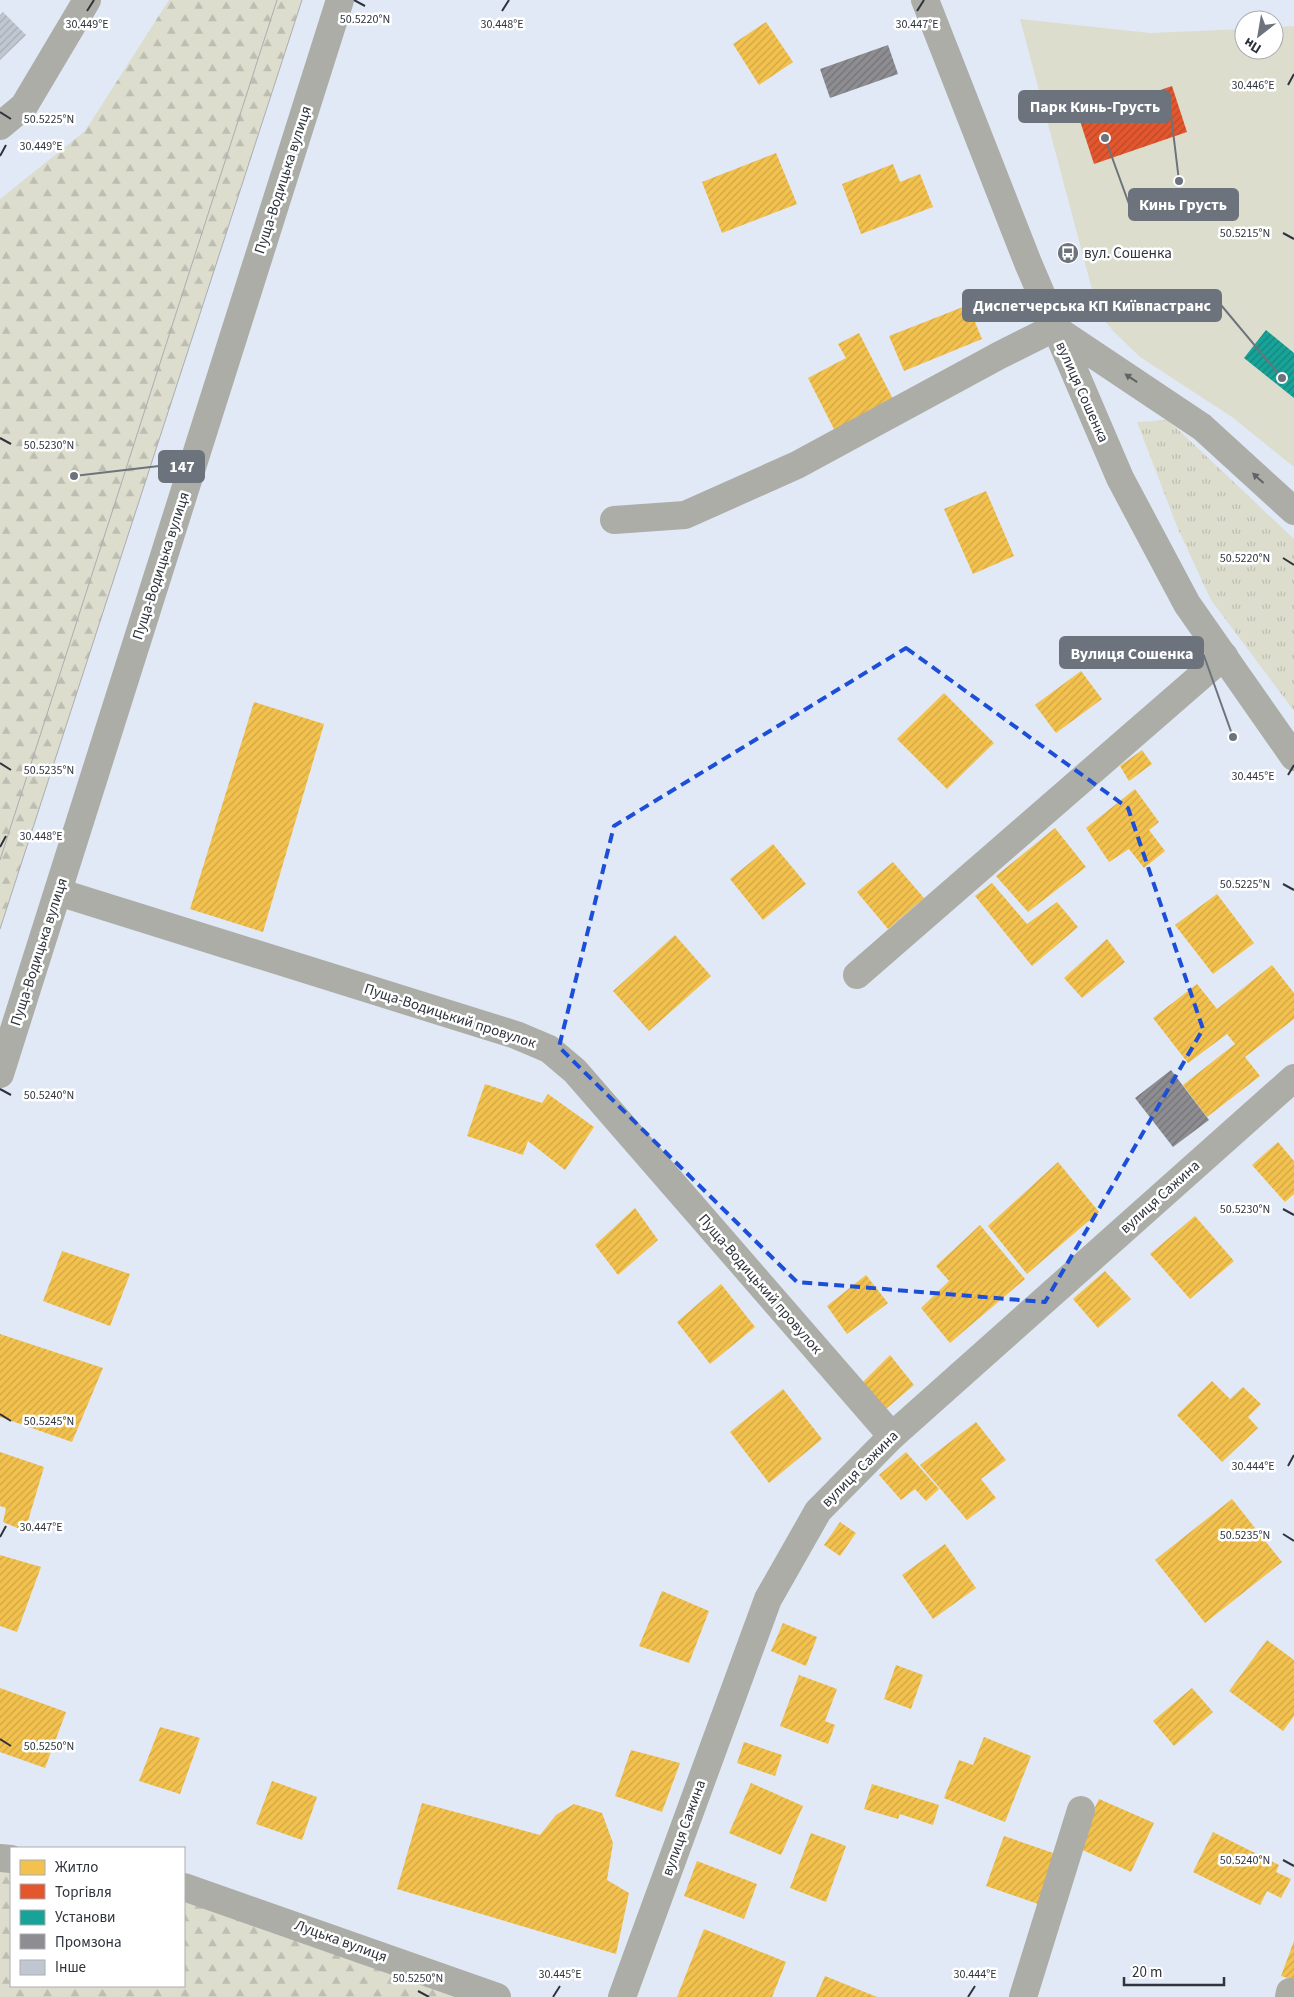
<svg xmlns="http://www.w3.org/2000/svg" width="1294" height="1997" viewBox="0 0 1294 1997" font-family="'Source Sans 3',sans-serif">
<defs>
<pattern id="grass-tufts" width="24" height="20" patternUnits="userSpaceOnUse" patternTransform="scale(1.25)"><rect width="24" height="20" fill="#dcddcd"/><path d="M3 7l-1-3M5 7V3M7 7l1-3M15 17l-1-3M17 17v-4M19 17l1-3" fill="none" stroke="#bdbeb1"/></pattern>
<pattern id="forest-firs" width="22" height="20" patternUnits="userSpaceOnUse" patternTransform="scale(1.25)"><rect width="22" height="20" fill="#dcddcd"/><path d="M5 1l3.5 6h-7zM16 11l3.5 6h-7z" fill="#bdbeb1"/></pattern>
<pattern id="homes-hatch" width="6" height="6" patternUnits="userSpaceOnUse" patternTransform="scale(1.25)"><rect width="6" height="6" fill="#f2c14e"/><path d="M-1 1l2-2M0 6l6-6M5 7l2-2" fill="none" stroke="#d0a645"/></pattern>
<pattern id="shops-hatch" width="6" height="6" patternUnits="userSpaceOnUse" patternTransform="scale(1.25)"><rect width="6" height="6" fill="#e4572e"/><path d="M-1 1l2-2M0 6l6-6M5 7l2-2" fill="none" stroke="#b94928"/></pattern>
<pattern id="public-hatch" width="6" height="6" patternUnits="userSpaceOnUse" patternTransform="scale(1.25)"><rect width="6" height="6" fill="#17a398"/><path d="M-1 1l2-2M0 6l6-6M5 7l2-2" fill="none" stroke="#15857d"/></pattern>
<pattern id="industry-hatch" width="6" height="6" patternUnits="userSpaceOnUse" patternTransform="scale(1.25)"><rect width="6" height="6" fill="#8d8d92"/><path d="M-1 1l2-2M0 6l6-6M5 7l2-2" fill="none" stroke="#747478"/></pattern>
<pattern id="building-hatch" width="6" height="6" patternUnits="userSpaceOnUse" patternTransform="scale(1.25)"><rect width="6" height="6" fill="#c1c7d1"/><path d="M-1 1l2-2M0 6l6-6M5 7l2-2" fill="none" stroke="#a6abb4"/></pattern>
</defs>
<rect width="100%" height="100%" fill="#e1e9f6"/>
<!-- grass -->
<polygon fill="url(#grass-tufts)" points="1168,420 1294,539 1294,711 1211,600 1178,529 1137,422"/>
<!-- forest -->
<g fill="url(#forest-firs)">
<polygon points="169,0 302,0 0,929 0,199 85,131"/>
<polygon points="0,1858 11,1859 11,1986 184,1986 184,1887 497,1997 0,1997"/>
</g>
<!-- park -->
<polygon fill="#dcddcd" points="1020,19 1150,33 1244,29 1244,50 1274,50 1274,27 1294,26 1294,467 1232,417 1140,357 1113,331 1098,312"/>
<!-- homes -->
<g fill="url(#homes-hatch)">
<polygon points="766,22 793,62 759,85 733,44"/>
<polygon points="776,153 797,204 722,233 702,182"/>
<polygon points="893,164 900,182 920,174 933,207 861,234 842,184"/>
<polygon points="968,305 982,339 904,371 889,336"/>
<polygon points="859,333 896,405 837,435 808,378 846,358 838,344"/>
<polygon points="986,491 1014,556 973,574 944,509"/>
<polygon points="1081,671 1102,699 1056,733 1035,705"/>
<polygon points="944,693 994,743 947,789 897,739"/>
<polygon points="254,702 324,724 263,932 190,909"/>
<polygon points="1142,750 1152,764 1129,781 1120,766"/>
<polygon points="1135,789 1159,822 1149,830 1165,851 1144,868 1129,849 1109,862 1086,828"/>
<polygon points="1055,828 1086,867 1028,912 996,876"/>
<polygon points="773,844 806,884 763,920 730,879"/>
<polygon points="893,862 924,898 888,929 857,892"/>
<polygon points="992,883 1027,924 1057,902 1078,927 1032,966 975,896"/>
<polygon points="1217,894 1254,943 1213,974 1175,925"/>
<polygon points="675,935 711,976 649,1031 613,991"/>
<polygon points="1107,939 1125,962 1082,998 1064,978"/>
<polygon points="1272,965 1294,993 1294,1019 1245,1057 1260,1076 1207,1117 1183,1085 1235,1044 1227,1034 1188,1063 1153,1018 1197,984 1217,1009"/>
<polygon points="485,1084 542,1103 548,1094 594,1127 565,1170 528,1141 523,1155 467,1136"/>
<polygon points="1278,1142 1294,1161 1294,1194 1285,1202 1252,1165"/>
<polygon points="1058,1162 1099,1212 1027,1274 988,1226"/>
<polygon points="635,1208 658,1240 618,1275 595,1245"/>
<polygon points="1195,1216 1234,1261 1190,1299 1150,1254"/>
<polygon points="980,1225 1025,1279 950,1343 921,1308 949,1281 936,1266"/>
<polygon points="62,1251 130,1274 110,1326 43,1301"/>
<polygon points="1105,1271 1131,1299 1098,1328 1073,1299"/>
<polygon points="866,1275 888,1303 847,1334 827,1306"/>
<polygon points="721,1284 755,1327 710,1364 677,1322"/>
<polygon points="0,1334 103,1368 72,1442 0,1417"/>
<polygon points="890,1355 914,1385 880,1414 857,1388"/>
<polygon points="1212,1381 1230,1399 1243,1387 1261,1404 1248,1417 1258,1428 1222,1462 1177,1415"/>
<polygon points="783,1389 822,1439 769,1483 730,1432"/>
<polygon points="976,1422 1006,1460 981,1479 996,1498 967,1520 920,1465"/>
<polygon points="0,1452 44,1467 25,1531 3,1522 6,1508 0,1506"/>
<polygon points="906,1452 939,1489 926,1501 915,1489 901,1500 879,1475"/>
<polygon points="1232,1499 1282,1562 1205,1623 1155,1560"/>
<polygon points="840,1522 856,1533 840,1556 824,1545"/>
<polygon points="945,1544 976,1588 933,1619 902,1575"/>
<polygon points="0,1555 41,1567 17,1632 0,1626"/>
<polygon points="662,1591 709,1611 689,1663 639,1646"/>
<polygon points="783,1623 817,1637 806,1666 771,1651"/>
<polygon points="1267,1640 1294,1660 1294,1716 1283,1731 1229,1691"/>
<polygon points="896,1665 923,1675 911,1709 884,1699"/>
<polygon points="799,1675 837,1689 825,1721 835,1725 828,1744 780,1726"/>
<polygon points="0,1688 66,1712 45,1768 0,1752"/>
<polygon points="1192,1688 1213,1712 1174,1746 1153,1721"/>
<polygon points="160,1727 200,1738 180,1794 139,1781"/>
<polygon points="984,1737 1031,1756 1005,1822 944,1798 959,1760 973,1765"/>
<polygon points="744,1742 782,1755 775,1776 737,1763"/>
<polygon points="631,1750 680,1763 662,1812 615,1796"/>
<polygon points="272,1781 317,1797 302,1840 256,1824"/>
<polygon points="751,1783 803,1806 781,1855 729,1833"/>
<polygon points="872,1784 939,1805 933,1825 900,1814 898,1819 864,1809"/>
<polygon points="1099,1799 1154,1823 1131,1872 1076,1847"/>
<polygon points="422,1803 540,1835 556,1815 574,1804 602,1813 613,1843 607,1880 629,1893 616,1954 397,1889"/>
<polygon points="1213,1832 1279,1865 1276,1872 1291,1879 1281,1898 1267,1891 1260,1905 1193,1872"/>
<polygon points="811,1833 846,1846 826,1902 790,1888"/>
<polygon points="1004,1836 1059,1855 1041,1905 986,1886"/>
<polygon points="697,1861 757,1884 744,1919 684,1896"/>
<polygon points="704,1929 786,1962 772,1997 677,1997"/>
<polygon points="1294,1941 1294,1980 1281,1976"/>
<polygon points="825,1976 877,1997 816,1997"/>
</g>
<!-- shops -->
<polygon fill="url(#shops-hatch)" points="1172,86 1187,132 1094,164 1079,118"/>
<!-- public -->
<polygon fill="url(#public-hatch)" points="1266,330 1294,353 1294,398 1244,358"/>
<!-- industry -->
<g fill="url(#industry-hatch)">
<polygon points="888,45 898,74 830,98 820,69"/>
<polygon points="1171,1070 1209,1120 1173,1147 1135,1098"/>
</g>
<!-- building -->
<polygon fill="url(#building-hatch)" points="3,12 26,35 0,60 0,15"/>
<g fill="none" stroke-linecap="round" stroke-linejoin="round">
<!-- minor -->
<g stroke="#abada6" stroke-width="28">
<polyline points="925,0 1028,263 1120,478 1187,604 1294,757"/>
<polyline points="0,126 24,106 87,0"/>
<polyline points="1054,328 1202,427 1294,511"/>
<polyline points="614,520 685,515 797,465 1000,355 1054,328"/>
<polyline points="58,892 516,1035 549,1049 575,1071 892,1436"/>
<polyline points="857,975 1224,656"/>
<polyline points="0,1074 340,0"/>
<polyline points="0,1858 11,1859"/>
<polyline points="184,1887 497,1997"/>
<polyline points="622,1997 768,1599 818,1511 892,1436 1294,1078"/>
<polyline points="1023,1997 1081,1810"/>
<polyline points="1289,1997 1290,1992"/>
</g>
<!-- tram -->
<g stroke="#abaeb1" stroke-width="1">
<polyline points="0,860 277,0"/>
<polyline points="0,929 302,0"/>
</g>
</g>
<!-- one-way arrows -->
<defs><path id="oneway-solid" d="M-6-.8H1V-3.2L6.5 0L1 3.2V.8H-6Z" transform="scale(1.25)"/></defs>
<g fill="#606466">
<use href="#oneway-solid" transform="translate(1131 378) rotate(-146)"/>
<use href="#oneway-solid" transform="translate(1258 478) rotate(-138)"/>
</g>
<!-- marked area -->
<path fill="none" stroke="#1d4ed8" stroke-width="4" stroke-dasharray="10 6" stroke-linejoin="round" d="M906,648L1128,808L1203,1029L1045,1302L797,1282L559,1047L614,826Z"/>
<!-- ticks -->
<path fill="none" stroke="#2e333c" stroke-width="2" d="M354,0L365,6M87,11L94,0M502,11L509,0M917,11L924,0M1288,85L1294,74M0,112L11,119M0,156L6,145M1283,233L1294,239M0,438L11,444M1283,558L1294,565M0,763L11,770M1288,775L1294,765M0,847L6,836M1283,884L1294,890M0,1089L11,1095M1283,1209L1294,1215M0,1414L11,1421M1288,1466L1294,1455M1283,1534L1294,1541M0,1537L6,1526M0,1739L11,1746M1283,1860L1294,1866M418,1991L429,1997M553,1997L560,1986M968,1997L975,1986"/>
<!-- icons -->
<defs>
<g id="bus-disc" transform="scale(1.125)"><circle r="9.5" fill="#6d737d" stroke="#fff"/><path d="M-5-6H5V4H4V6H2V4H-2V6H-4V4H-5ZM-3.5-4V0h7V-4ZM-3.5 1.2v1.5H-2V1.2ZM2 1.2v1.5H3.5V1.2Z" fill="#fff"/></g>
</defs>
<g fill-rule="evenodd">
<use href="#bus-disc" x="1068" y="253"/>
</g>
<g text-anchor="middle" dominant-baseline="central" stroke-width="5" stroke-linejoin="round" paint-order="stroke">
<!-- street labels -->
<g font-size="15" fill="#2e333c" stroke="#fff">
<text transform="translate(283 180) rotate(-72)">Пуща-Водицька вулиця</text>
<text transform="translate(1082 392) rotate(66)">вулиця Сошенка</text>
<text transform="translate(161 566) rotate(-72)">Пуща-Водицька вулиця</text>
<text transform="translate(39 952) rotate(-72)">Пуща-Водицька вулиця</text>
<text transform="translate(450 1016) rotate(18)">Пуща-Водицький провулок</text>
<text transform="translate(1160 1197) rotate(-42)">вулиця Сажина</text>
<text transform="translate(760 1284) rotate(49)">Пуща-Водицький провулок</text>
<text transform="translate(860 1469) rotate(-45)">вулиця Сажина</text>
<text transform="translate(684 1828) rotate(-70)">вулиця Сажина</text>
<text transform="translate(341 1941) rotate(20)">Луцька вулиця</text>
</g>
<!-- poi labels -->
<g font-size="15" fill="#2e333c" stroke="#fff" text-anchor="start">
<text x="1084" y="253">вул. Сошенка</text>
</g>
</g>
<g font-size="12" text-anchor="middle" fill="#2e333c" stroke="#fff" stroke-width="5" stroke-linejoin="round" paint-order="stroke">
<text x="365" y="23">50.5220°N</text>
<text x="502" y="28">30.448°E</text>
<text x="87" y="28">30.449°E</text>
<text x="917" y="28">30.447°E</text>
<text x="1253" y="89">30.446°E</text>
<text x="49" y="123">50.5225°N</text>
<text x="41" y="150">30.449°E</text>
<text x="1245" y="237">50.5215°N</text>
<text x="49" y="449">50.5230°N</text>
<text x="1245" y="562">50.5220°N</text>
<text x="49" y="774">50.5235°N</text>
<text x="1253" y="780">30.445°E</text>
<text x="41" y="840">30.448°E</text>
<text x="1245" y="888">50.5225°N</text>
<text x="49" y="1099">50.5240°N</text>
<text x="1245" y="1213">50.5230°N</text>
<text x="49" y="1425">50.5245°N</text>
<text x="1253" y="1470">30.444°E</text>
<text x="41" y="1531">30.447°E</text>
<text x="1245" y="1539">50.5235°N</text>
<text x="49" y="1750">50.5250°N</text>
<text x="1245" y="1864">50.5240°N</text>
<text x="560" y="1978">30.445°E</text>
<text x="975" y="1978">30.444°E</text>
<text x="418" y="1982">50.5250°N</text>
</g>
<!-- callouts -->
<path fill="none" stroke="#6d737d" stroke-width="2" d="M1179 181L1170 106M1105 138L1129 204M1282 378L1221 305M74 476L159 466M1233 737L1203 653"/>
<g fill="#6d737d" stroke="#fff" stroke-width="2">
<circle cx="1179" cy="181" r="5"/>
<circle cx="1105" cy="138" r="5"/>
<circle cx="1282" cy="378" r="5"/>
<circle cx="74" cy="476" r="5"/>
<circle cx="1233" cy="737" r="5"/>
</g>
<g fill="#6d737d" stroke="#6d737d" stroke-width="2">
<rect x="1019" y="91" width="151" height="31" rx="5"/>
<rect x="1129" y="189" width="109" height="31" rx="5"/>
<rect x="963" y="290" width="258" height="31" rx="5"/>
<rect x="159" y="451" width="45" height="31" rx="5"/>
<rect x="1060" y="637" width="143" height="31" rx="5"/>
</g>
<g font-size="16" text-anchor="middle" font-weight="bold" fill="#fff">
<text x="1095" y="112">Парк Кинь-Грусть</text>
<text x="1183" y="210">Кинь Грусть</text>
<text x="1092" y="311">Диспетчерська КП Київпастранс</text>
<text x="182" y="472">147</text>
<text x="1132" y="659">Вулиця Сошенка</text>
</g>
<!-- legend -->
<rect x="10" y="1847" width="175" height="140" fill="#ffffff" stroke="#abadb1"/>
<rect x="20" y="1860" width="25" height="15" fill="#f2c14e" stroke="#abadb1"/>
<text x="55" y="1872" font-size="15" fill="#2e333c">Житло</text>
<rect x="20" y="1884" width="25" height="15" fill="#e4572e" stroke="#abadb1"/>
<text x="55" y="1897" font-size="15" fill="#2e333c">Торгівля</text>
<rect x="20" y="1910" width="25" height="15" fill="#17a398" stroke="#abadb1"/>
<text x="55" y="1922" font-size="15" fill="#2e333c">Установи</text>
<rect x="20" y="1934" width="25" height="15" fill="#8d8d92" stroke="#abadb1"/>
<text x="55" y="1947" font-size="15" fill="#2e333c">Промзона</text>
<rect x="20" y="1960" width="25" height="15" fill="#c1c7d1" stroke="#abadb1"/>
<text x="55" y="1972" font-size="15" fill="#2e333c">Інше</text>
<!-- north arrow -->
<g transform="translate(1259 35) rotate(211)"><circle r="24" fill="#ffffff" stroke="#abadb1"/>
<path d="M0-4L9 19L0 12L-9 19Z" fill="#6d737d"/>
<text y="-8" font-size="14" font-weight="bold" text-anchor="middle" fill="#2e333c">Пн</text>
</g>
<!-- scale -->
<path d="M1124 1977v8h100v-8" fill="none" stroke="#2e333c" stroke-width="2.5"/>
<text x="1132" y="1977" font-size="15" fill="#2e333c" stroke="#ffffff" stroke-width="4" paint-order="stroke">20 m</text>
</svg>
